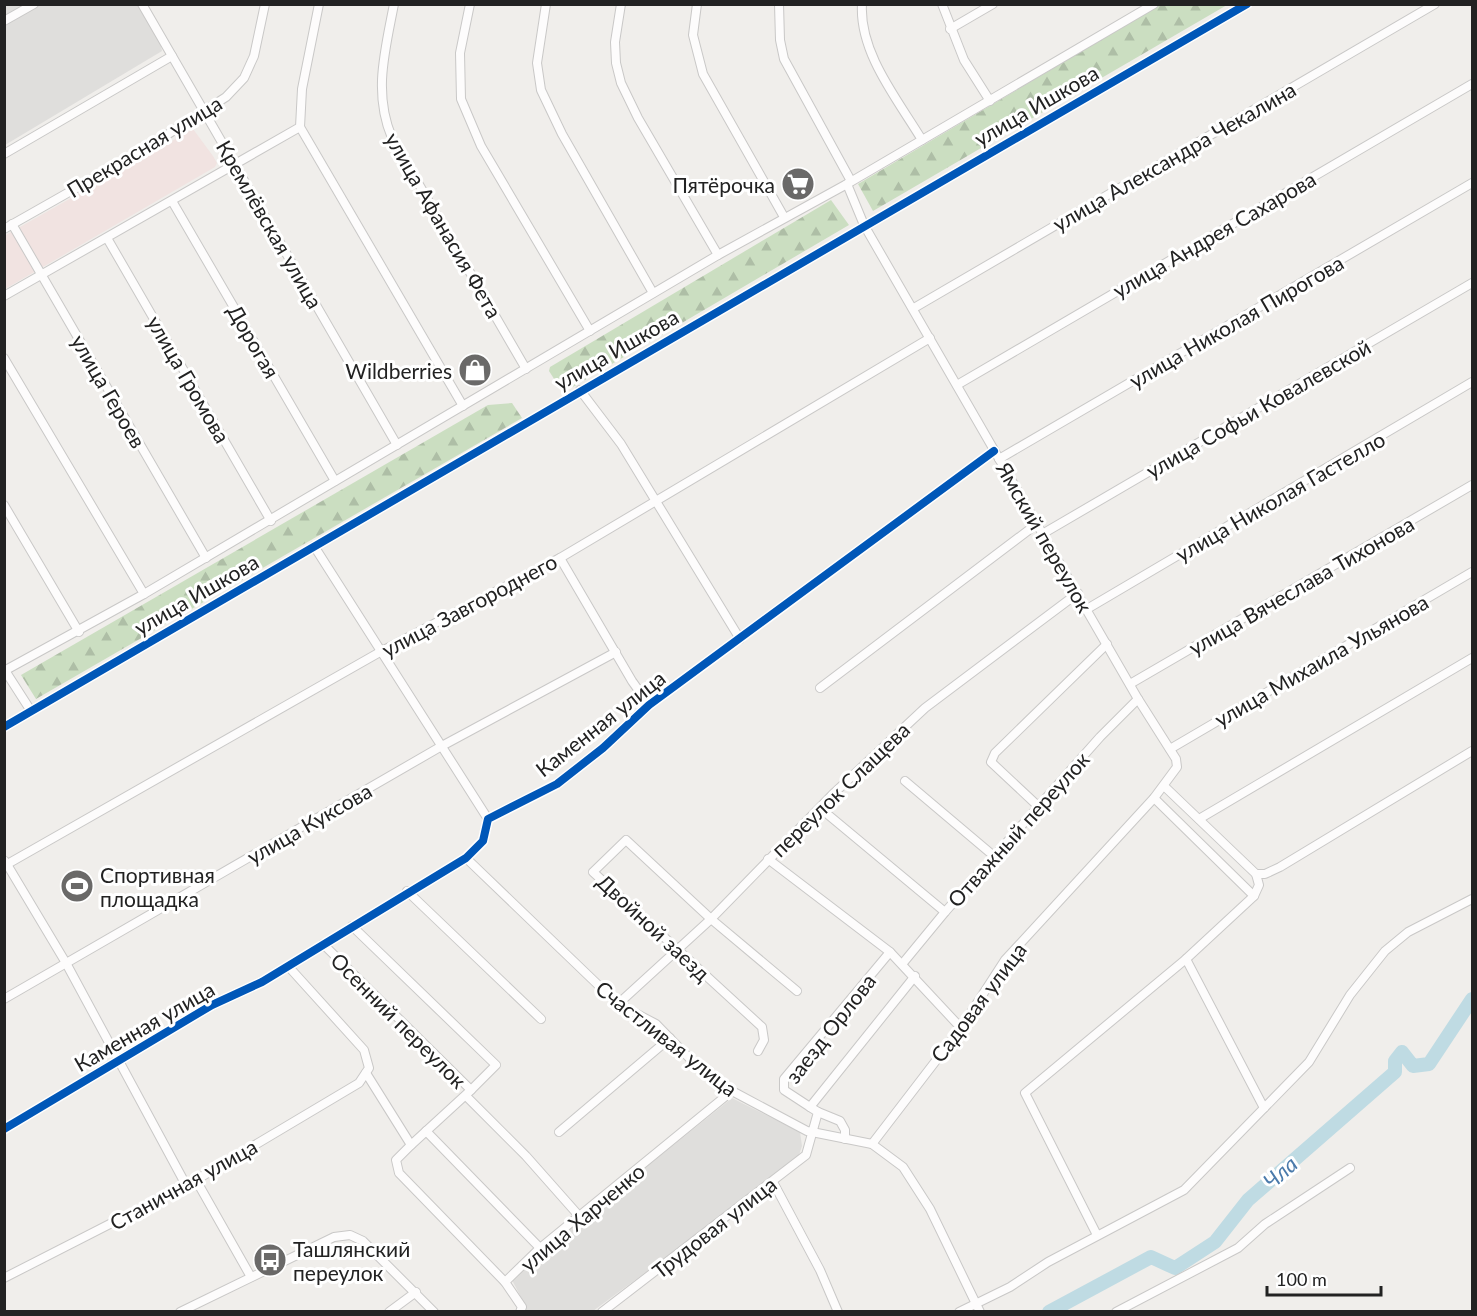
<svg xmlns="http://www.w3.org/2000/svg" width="1477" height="1316" viewBox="0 0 1477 1316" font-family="Lato,sans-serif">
<defs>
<pattern id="forest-firs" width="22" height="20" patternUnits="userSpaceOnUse" patternTransform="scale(1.5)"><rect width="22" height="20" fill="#cbdec1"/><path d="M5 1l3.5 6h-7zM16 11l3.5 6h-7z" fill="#aebea6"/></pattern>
</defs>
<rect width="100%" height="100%" fill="#f0eeeb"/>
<!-- residential -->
<g fill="#dfdedc">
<polygon points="4,5 138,5 160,41 162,51 5,145"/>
<polygon points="732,1098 800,1132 802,1146 799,1155 759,1189 593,1311 523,1311 526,1307 512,1280 544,1249"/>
</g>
<!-- commercial -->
<polygon fill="#f1e3e1" points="193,129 213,156 217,163 215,167 5,289 4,236"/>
<!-- forest -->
<g fill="url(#forest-firs)">
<polygon points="1160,5 1227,5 873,211 858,184"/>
<polygon points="831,200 849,225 571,388 560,388 549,371 550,367"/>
<polygon points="512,403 522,418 36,699 21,675 488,405"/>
</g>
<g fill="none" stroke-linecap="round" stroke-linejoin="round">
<!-- river -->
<polyline stroke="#bfdbe3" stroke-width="14" points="1049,1312 1151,1257 1175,1268 1215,1242 1248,1200 1395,1072 1395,1061 1402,1052 1413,1066 1429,1064 1472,999"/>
<!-- minor casing -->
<g stroke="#c9c8c7" stroke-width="10">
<g id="minor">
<polyline points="142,4 397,445"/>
<path d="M394,4C385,51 373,93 392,138L526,369"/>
<polyline points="470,4 460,53 461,99 481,146 590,331"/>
<polyline points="546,4 537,63 541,90 562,134 653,293"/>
<polyline points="621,4 615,42 616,63 621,83 638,118 718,255"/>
<polyline points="697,4 693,35 703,74 784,217"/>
<polyline points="779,4 780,40 784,59 851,181"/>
<path d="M862,4C859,53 898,100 922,140"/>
<polyline points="942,4 964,60 990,101"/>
<polyline points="4,21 34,4"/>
<polyline points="950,29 993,4"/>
<polyline points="300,127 463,406"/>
<polyline points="4,154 172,56"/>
<polyline points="847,184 864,225 1138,699 1176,759 1177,767 1154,798 1005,960 961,1028 872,1144"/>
<polyline points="172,201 335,481"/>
<polyline points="12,224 206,558"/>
<polyline points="4,229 145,149 226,97 244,78 254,56 265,4"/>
<polyline points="107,238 271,521"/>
<polyline points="4,296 300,127 302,89 319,4"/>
<polyline points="914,308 1435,4"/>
<polyline points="4,358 144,594"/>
<polyline points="957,385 1472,84"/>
<polyline points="580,390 621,444 740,639"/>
<polyline points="999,459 1472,183"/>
<polyline points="4,505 79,632"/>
<polyline points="1044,533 1472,283"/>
<polyline points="314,546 488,819"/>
<polyline points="560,558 632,681 649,705"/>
<polyline points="1087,609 1472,382"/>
<polyline points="4,669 31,711"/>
<polyline points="4,671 144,594 718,255 847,184 1154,4"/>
<polyline points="1130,684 1472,485"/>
<polyline points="820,688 1038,523"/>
<polyline points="4,727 1247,4"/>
<polyline points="1170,749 1472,572"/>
<polyline points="905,781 995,857"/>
<polyline points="1154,798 1254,896"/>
<polyline points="1039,807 991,762 995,753 1107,644"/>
<polyline points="820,808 945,912"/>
<polyline points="1199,819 1472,658"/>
<polyline points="466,858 618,1004 656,1024 699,1068 732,1091 807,1131 872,1144 903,1167 930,1209 980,1312"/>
<polyline points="768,859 890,952 961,1028"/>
<polyline points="5,861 66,963 186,1185"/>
<polyline points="4,866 380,652 560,558 930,338"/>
<polyline points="1256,874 1265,874 1280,867 1472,751"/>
<polyline points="407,891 541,1019"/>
<polyline points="352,926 496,1065 471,1090"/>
<polyline points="323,944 471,1090 411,1145"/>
<polyline points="890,952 784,1079 784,1090 810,1107 915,976"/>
<polyline points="1186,959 1264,1108"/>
<polyline points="903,963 945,912 1100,737 1138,699"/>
<polyline points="4,999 440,747 616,652"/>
<polyline points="618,1004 711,919 832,795 925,708 1078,593"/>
<polyline points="758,1051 764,1040 762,1027 593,872 626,840 711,919 797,991"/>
<polyline points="366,1073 411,1145 396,1160 399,1173 505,1282 522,1307 520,1312"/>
<polyline points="466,1096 526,1156 580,1217"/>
<polyline points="818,1112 840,1121 845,1130 845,1139"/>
<polyline points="4,1129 212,1005 262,982 466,858 483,841 488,819 557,784 603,748 649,705 994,451"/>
<polyline points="426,1131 540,1248"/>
<polyline points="559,1132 670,1038"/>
<polyline points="196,1180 251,1277"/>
<polyline points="773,1182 820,1270 838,1312"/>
<polyline points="1097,1235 1025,1093 1186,959 1254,896 1259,885 1256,874 1164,786"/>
<polyline points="4,1278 196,1180 359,1083 369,1068 364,1050 288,966"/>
<polyline points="505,1282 540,1248 732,1091"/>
<polyline points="180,1312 334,1237 350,1235 363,1241 434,1312"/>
<polyline points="389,1312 416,1292"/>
<polyline points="602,1312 806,1155 818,1112 810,1107"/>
<polyline points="959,1312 1010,1287 1048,1262 1184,1190 1309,1062 1350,995 1385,951 1408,932 1472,899"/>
<polyline points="1116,1312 1238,1248 1265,1224 1350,1168"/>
</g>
</g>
<!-- minor -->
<use href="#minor" stroke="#fdfcfc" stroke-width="8"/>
<!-- cycleway casing -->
<g stroke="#fff" stroke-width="11">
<g id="cycleway">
<polyline points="4,727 1247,4"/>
<polyline points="4,1129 212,1005 262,982 466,858 483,841 488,819 557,784 603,748 649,705 994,451"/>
</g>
</g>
<!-- cycleway -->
<use href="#cycleway" stroke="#0057b8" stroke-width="8"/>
</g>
<!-- icons -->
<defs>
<g id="supermarket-disc" transform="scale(1.725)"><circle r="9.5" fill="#6a6968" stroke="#fff"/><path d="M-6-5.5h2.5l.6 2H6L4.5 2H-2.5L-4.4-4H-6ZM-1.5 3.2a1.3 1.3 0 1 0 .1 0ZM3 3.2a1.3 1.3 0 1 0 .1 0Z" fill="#fff"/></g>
<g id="shop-disc" transform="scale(1.725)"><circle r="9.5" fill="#6a6968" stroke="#fff"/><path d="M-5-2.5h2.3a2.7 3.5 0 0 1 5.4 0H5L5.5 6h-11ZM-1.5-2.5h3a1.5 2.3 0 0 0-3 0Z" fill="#fff"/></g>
<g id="stadium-disc" transform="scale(1.725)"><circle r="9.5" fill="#6a6968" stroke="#fff"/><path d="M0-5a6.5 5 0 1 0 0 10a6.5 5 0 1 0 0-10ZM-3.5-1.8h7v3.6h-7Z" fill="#fff"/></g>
<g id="bus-disc" transform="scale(1.725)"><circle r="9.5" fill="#6a6968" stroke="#fff"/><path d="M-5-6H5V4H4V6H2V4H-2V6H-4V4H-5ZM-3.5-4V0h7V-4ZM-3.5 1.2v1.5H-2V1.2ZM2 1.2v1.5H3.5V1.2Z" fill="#fff"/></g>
</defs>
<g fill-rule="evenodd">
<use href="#supermarket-disc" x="798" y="184"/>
<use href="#shop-disc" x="475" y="370"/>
<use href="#stadium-disc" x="77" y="886"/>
<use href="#bus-disc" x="270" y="1260"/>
</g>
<g text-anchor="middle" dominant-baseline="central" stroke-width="6" stroke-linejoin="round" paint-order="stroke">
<!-- street labels -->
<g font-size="21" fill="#222" stroke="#fff">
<text transform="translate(1036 105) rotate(-30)">улица Ишкова</text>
<text transform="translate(144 146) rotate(-31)">Прекрасная улица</text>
<text transform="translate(1174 156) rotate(-30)">улица Александра Чекалина</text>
<text transform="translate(270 224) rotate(60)">Кремлёвская улица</text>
<text transform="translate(444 225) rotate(60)">улица Афанасия Фета</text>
<text transform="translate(1214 234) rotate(-30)">улица Андрея Сахарова</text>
<text transform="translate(1236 321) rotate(-30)">улица Николая Пирогова</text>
<text transform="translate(254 341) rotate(60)">Дорогая</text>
<text transform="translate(616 349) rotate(-30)">улица Ишкова</text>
<text transform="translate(189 379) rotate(60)">улица Громова</text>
<text transform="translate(109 391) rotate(60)">улица Героев</text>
<text transform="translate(1258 408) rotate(-30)">улица Софьи Ковалевской</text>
<text transform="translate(1280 496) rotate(-30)">улица Николая Гастелло</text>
<text transform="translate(1045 537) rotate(60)">Ямский переулок</text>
<text transform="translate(1301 585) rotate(-30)">улица Вячеслава Тихонова</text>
<text transform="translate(196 594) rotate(-30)">улица Ишкова</text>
<text transform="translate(469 605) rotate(-28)">улица Завгороднего</text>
<text transform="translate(1321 660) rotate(-30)">улица Михаила Ульянова</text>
<text transform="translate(600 723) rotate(-38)">Каменная улица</text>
<text transform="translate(840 789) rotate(-44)">переулок Слащева</text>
<text transform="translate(309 823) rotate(-30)">улица Куксова</text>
<text transform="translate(1018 829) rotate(-48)">Отважный переулок</text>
<text transform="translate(654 927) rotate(43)">Двойной заезд</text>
<text transform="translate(978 1002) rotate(-53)">Садовая улица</text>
<text transform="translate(399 1020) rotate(45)">Осенний переулок</text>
<text transform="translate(144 1026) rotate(-30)">Каменная улица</text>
<text transform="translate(830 1028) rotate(-52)">заезд Орлова</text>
<text transform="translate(667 1038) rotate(38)">Счастливая улица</text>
<text transform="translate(183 1184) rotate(-29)">Станичная улица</text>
<text transform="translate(582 1217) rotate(-40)">улица Харченко</text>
<text transform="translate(714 1227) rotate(-38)">Трудовая улица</text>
</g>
<!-- poi labels -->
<g font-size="21" fill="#222" stroke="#fff" text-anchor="end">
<text x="775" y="184">Пятёрочка</text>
<text x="452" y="370">Wildberries</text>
<text x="100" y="874" text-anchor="start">Спортивная<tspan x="100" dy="24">площадка</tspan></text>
<text x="293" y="1248" text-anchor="start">Ташлянский<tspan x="293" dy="24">переулок</tspan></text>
</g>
<!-- water labels -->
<g font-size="22" font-style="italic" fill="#4a7aab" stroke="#fff">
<text transform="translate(1280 1172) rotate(-41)">Чла</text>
</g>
</g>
<!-- border -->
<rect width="1477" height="1316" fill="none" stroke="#222222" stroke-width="12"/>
<!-- scale -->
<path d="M1267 1286v9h114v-9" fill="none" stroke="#222222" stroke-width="3"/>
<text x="1276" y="1286" font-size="18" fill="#222222" stroke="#ffffff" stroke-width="4.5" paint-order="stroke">100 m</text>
</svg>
